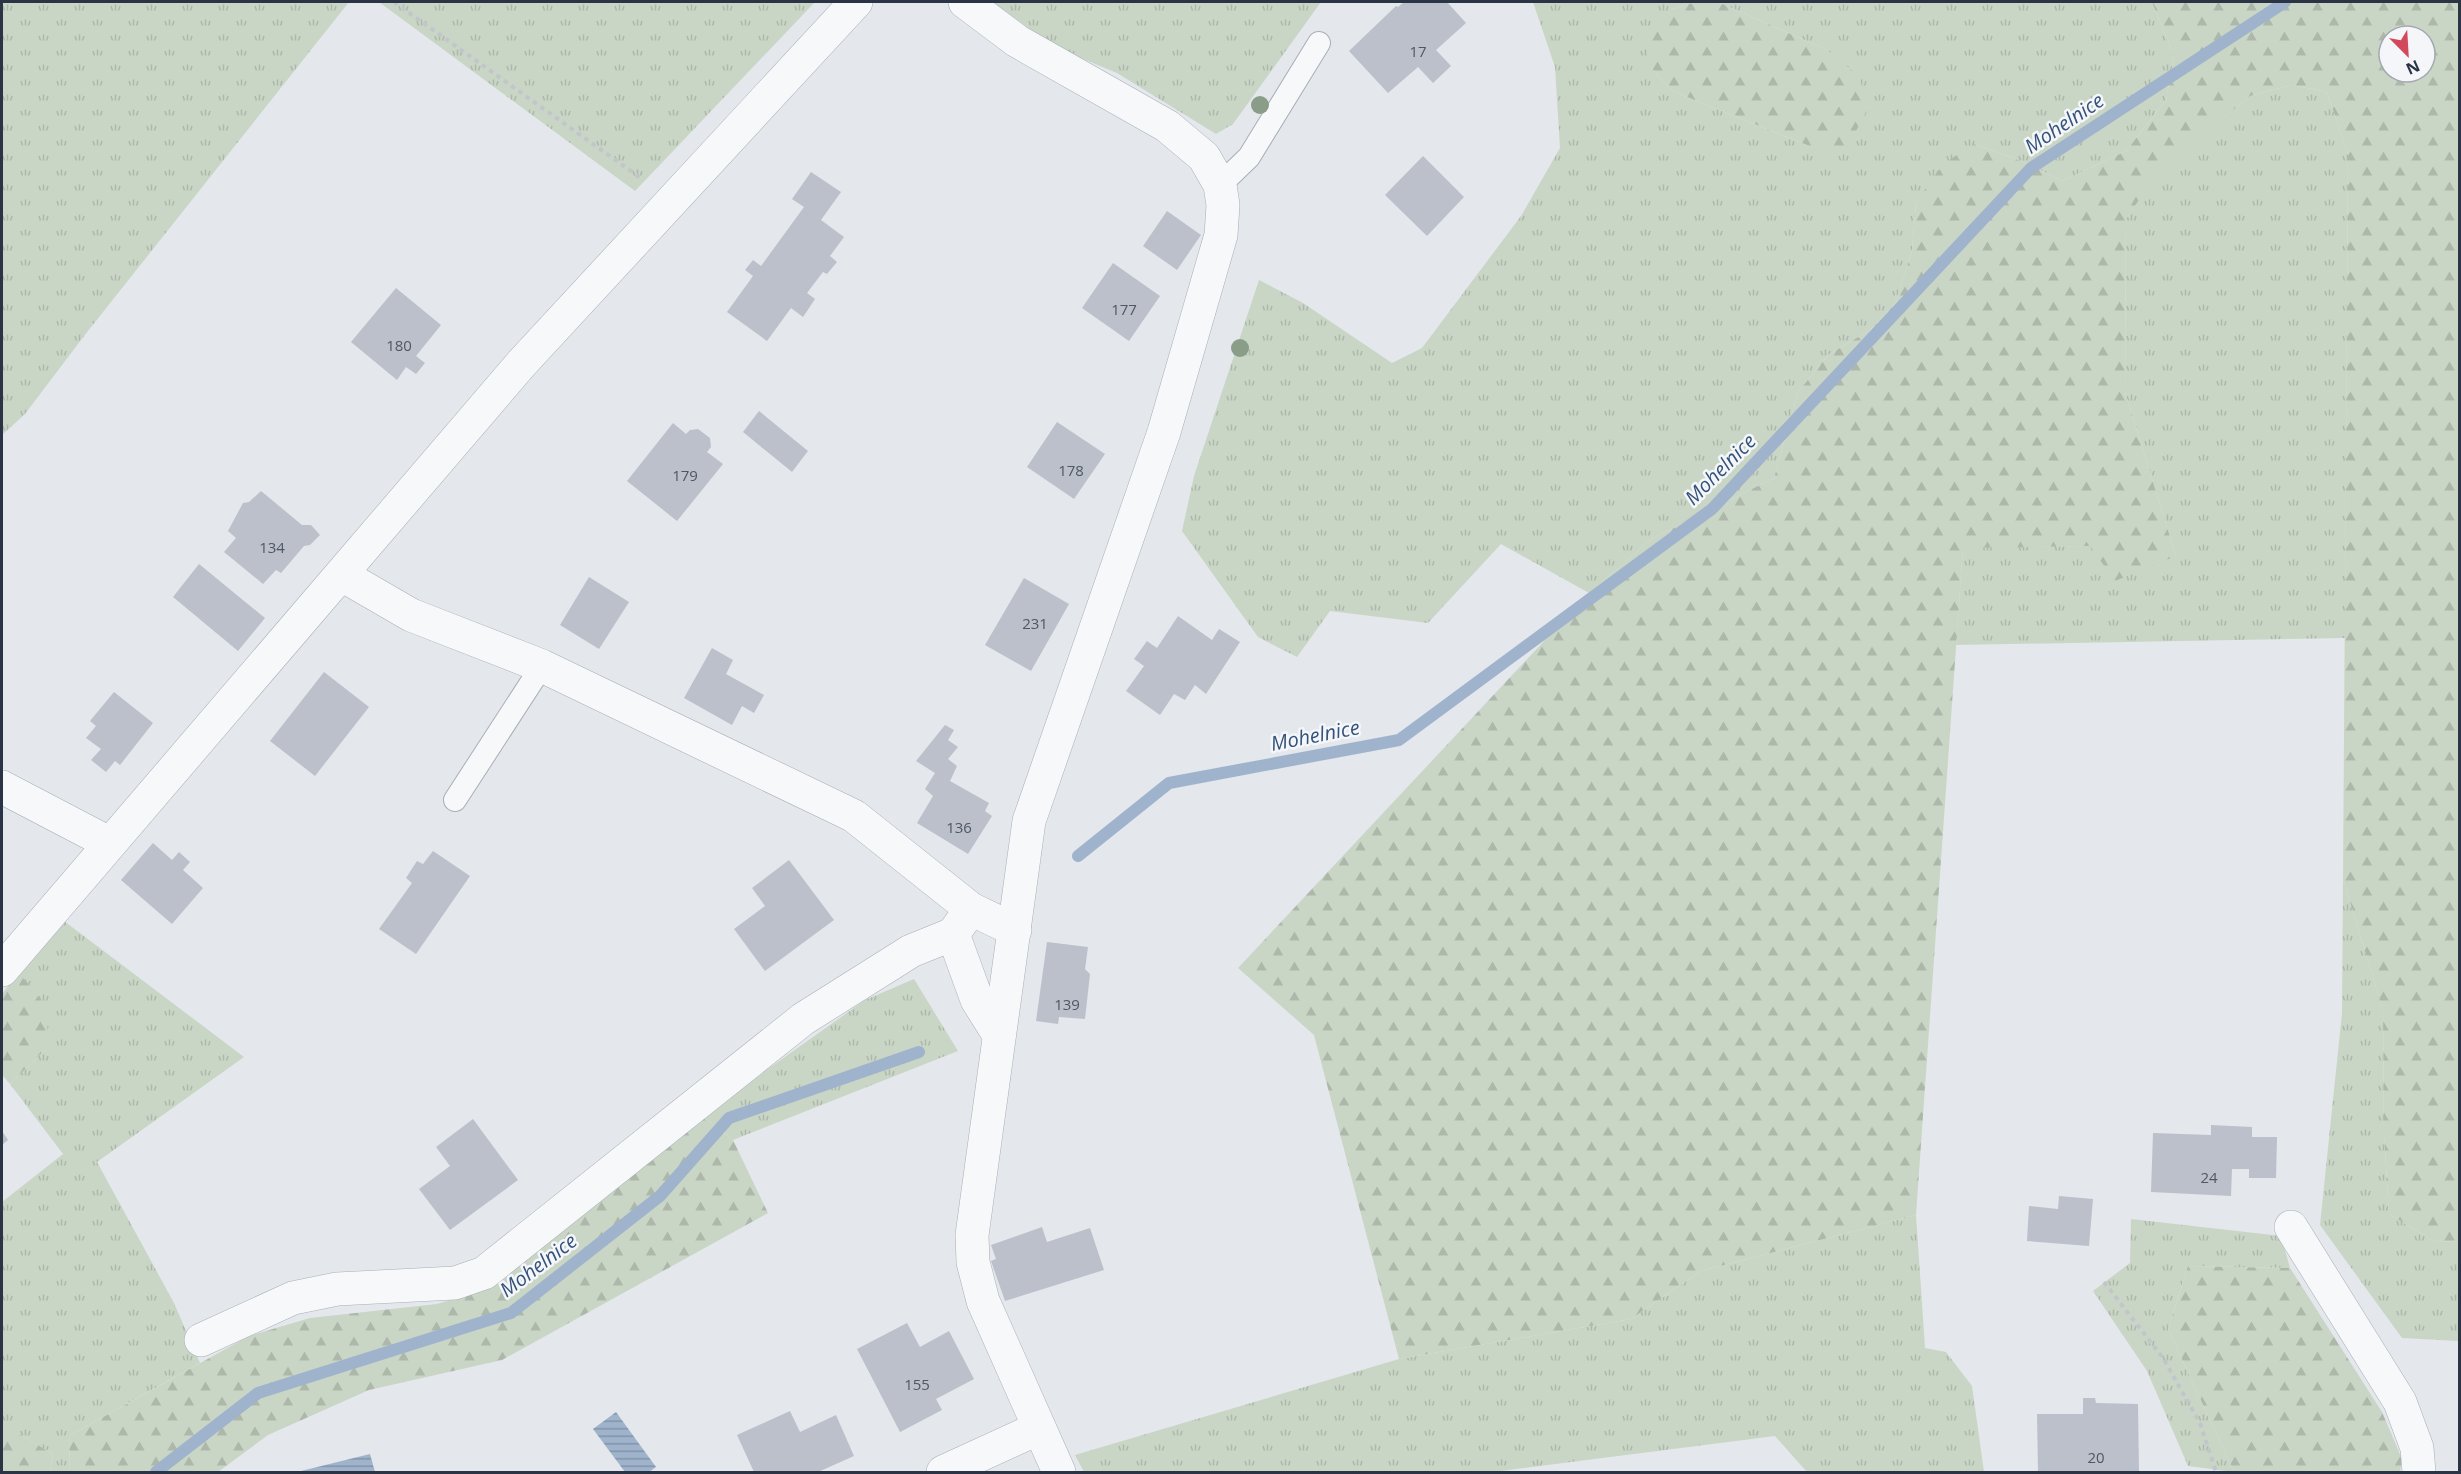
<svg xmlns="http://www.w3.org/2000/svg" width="2461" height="1474" viewBox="0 0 2461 1474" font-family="'Open Sans',sans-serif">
<defs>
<pattern id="grass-tufts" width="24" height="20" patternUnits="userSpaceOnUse" patternTransform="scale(1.5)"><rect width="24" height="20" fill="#c9d6c5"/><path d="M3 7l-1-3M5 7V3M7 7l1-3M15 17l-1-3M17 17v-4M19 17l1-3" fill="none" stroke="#adb8ab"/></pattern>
<pattern id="forest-firs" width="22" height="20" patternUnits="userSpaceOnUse" patternTransform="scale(1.5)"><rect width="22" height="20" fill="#c9d6c5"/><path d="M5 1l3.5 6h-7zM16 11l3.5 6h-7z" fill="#adb8ab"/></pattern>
<pattern id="water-rules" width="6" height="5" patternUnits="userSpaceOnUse" patternTransform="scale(1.5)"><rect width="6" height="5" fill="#9fb4cc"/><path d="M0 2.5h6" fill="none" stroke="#8293a7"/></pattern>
</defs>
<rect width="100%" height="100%" fill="#e4e7ec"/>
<!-- grass -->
<g fill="url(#grass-tufts)">
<polygon points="2,2 349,2 84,336 25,414 2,435"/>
<polygon points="379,2 815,2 635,191"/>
<polygon points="993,2 1321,2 1233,124 1216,134 1117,73 1054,47"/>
<polygon points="1533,2 1696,2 1672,9 1651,68 1672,91 1807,145 1827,50 1718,2 2152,2 2174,56 2166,100 2126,151 2063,181 2021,161 1974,144 1916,202 1912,251 1895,304 1870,330 1828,355 1798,392 1774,478 1653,538 1589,593 1501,544 1428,623 1330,611 1297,657 1258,637 1182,531 1194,476 1259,280 1303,303 1392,363 1422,348 1521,216 1560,148 1555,67"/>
<polygon points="2292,85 2327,92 2348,154 2345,638 1956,645 1963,547 2090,546 2176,556 2125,392 2126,219 2158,171 2250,96"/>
<polygon points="2343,879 2383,1010 2384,1135 2389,1214 2435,1242 2459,1241 2459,1341 2402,1338 2320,1225 2342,1013"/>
<polygon points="64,921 244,1057 97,1162 174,1303 200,1363 69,1436 70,1472 50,1472 53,1454 21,1435 2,1435 2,1202 63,1154 10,1084 48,1047 18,973"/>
<polygon points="914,979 958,1051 733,1140 702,1116 865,1000"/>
<polygon points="1916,1215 1925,1348 1946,1352 1972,1386 1984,1472 1807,1472 1775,1436 1493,1472 1084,1472 1075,1455 1399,1359 1631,1319 1701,1271"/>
<polygon points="2131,1219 2281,1236 2290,1268 2188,1266 2168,1329 2234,1472 2188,1466 2147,1371 2093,1291 2130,1263"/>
</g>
<!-- forest -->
<g fill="url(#forest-firs)" fill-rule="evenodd">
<polygon points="1696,2 1718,2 1827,50 1859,76 1868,108 1844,154 1807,145 1672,91 1651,68 1644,39 1672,9"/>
<path d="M2152,2H2459V1241L2435,1242L2389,1214L2384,1135L2383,1010L2343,879L2348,154L2327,92L2292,85L2250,96L2159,171L2126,219L2125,392L2176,556L2115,581L2090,546L1963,548L1916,1215L1701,1271L1631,1319L1399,1359L1314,1035L1238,968L1589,593L1653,538L1774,478L1798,392L1828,355L1870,330L1895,304L1912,251L1916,202L1943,164L1974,144L2021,161L2063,181L2126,151L2166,100L2174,56ZM2389,36H2425V72H2389Z"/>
<path d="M18,973C44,999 48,1010 48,1047L10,1084L2,1075V994Z"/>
<polygon points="702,1116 733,1140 768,1213 502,1360 369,1390 268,1435 218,1472 70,1472 69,1436 249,1336 310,1318 437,1304 487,1289"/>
<polygon points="2188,1266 2290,1268 2382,1412 2402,1459 2400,1472 2234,1472 2168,1329"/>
<polygon points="2,1435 21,1435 53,1454 50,1472 2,1472"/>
</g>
<!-- water -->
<g fill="url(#water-rules)">
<polygon points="616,1412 656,1467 649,1472 625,1472 593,1429"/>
<polygon points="370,1454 375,1472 301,1472 301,1471"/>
</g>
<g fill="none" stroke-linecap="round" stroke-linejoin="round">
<!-- stream -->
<g stroke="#9fb4cc" stroke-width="12">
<polyline points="1078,856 1169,783 1399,740 1712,509 2031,168 2285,2"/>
<polyline points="156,1472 258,1393 511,1313 660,1196 729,1118 919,1052"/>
</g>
</g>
<!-- building -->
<g fill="#bbc0ca">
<polygon points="1404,2 1447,2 1466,23 1436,50 1451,66 1433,83 1418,67 1388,93 1349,51 1396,6 1398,7"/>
<polygon points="1423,156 1464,197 1427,236 1385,195"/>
<polygon points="811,172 841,192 821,220 844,237 830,256 837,262 827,274 823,272 807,293 815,299 803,317 791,308 767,341 727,312 753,276 745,270 753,260 761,266 804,207 792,199"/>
<polygon points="1167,211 1201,235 1177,270 1143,246"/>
<polygon points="1113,263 1160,296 1129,341 1082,308"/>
<polygon points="396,288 441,325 416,356 425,363 416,374 406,367 397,380 351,342"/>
<polygon points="759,411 808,451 792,472 743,432"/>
<polygon points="1057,422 1105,454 1074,499 1027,467"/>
<polygon points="673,423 686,434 690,430 698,429 710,438 711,447 707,452 723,464 677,521 627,481"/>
<polygon points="261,491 302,525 311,525 320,535 310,545 304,546 281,573 276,570 263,584 224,552 236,538 228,531 243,503 249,502"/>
<polygon points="199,564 265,618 238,651 173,597"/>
<polygon points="589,577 629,602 599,649 560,625"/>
<polygon points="1024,578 1069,604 1031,671 985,645"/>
<polygon points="1178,616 1212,640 1219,629 1240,642 1206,694 1195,685 1185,700 1174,694 1160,715 1126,691 1144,666 1134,659 1147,641 1157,648"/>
<polygon points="712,648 733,660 726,674 764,695 754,713 742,706 732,725 684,698"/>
<polygon points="324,672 369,707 315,776 270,741"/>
<polygon points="114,692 153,723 120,765 115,761 106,772 91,760 101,749 86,738 96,726 90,721"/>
<polygon points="945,725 954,730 948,740 958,747 948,759 957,766 950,781 989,803 985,811 992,816 968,854 917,823 933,796 925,789 935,773 916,761"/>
<polygon points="153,843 172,860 179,852 190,862 183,870 203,888 172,924 121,880"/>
<polygon points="433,851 470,876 416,954 379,929 412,883 406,878 417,861 423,864"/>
<polygon points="789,860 834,920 765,971 734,929 765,906 752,888"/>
<polygon points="1047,942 1088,947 1085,969 1090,974 1085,1019 1059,1017 1058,1024 1036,1021"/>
<polygon points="473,1119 518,1180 450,1230 419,1189 450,1166 436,1147"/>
<polygon points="2211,1125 2252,1127 2252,1137 2277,1137 2276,1178 2249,1178 2249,1169 2232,1169 2231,1196 2151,1192 2153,1133 2211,1135"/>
<polygon points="2,1131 8,1140 2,1145"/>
<polygon points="2059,1196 2093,1199 2089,1246 2027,1241 2029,1206 2058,1209"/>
<polygon points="1042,1227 1047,1242 1090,1228 1104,1270 1005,1301 991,1261 996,1259 991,1245"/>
<polygon points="907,1323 920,1347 949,1331 974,1379 936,1399 942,1410 900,1432 857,1349"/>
<polygon points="2083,1398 2095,1398 2096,1403 2138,1404 2139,1471 2038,1472 2037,1414 2083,1414"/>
<polygon points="790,1411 800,1432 836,1415 854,1456 818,1472 754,1472 737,1435"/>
</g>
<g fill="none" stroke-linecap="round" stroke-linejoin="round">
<!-- service casing -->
<g stroke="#a9aeb7" stroke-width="24">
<g id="service">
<polyline points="1220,185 1249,157 1319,43"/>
<polyline points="455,800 542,666"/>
</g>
</g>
<!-- minor casing -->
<g stroke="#a9aeb7" stroke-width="34">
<g id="minor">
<polyline points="965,2 1017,41 1167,126 1204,157 1220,185 1223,205 1221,235 1164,432 1029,821 972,1235 973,1262 983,1301 1059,1472"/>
<polyline points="342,575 411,615 542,666 854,816 971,909 1015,930"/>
<polyline points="2,787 109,843"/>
<polyline points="966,916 953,934 977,1000 999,1035"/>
<polyline points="2,970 521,364 856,2"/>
<polyline points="2291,1227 2400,1402 2417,1448 2419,1472"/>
<polyline points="201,1340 293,1298 337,1289 455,1283 484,1273 803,1019 911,951 953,934"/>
<polyline points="943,1472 1039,1428"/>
</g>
</g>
<!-- path -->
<g stroke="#c2c5cb" stroke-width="4" stroke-dasharray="4.5 4.5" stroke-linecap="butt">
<polyline points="394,2 642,179"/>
<polyline points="2104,1282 2163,1358 2200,1423 2216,1472"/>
</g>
<!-- service -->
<use href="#service" stroke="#f7f8fa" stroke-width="22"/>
<!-- minor -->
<use href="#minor" stroke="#f7f8fa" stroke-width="33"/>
</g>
<!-- trees -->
<g fill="#899d89">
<circle cx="1260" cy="105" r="9"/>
<circle cx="1240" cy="348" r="9"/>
</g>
<g text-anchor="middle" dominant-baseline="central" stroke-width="5" stroke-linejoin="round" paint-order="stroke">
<!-- number labels -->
<g font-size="15" fill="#4f5766">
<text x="1418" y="51">17</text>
<text x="1124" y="309">177</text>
<text x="399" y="345">180</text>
<text x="1071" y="470">178</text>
<text x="685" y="475">179</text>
<text x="272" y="547">134</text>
<text x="1035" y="623">231</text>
<text x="959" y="827">136</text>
<text x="1067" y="1004">139</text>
<text x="2209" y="1177">24</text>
<text x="917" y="1384">155</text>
<text x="2096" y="1457">20</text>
</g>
<!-- water labels -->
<g font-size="20" font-style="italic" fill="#34527a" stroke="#f4f6f9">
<text transform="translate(2064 123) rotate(-34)">Mohelnice</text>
<text transform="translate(1720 469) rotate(-45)">Mohelnice</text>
<text transform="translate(1315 735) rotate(-11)">Mohelnice</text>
<text transform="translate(538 1265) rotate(-37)">Mohelnice</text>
</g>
</g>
<!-- border -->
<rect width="2461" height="1474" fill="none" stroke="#2b3445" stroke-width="6"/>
<!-- north arrow -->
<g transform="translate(2407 54) rotate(156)"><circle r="28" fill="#f4f6f9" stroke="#a4a8b1" stroke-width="1.5"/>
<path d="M0-4.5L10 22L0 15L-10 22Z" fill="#d1495b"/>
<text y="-9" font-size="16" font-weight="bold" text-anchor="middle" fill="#2b3445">N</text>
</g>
</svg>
